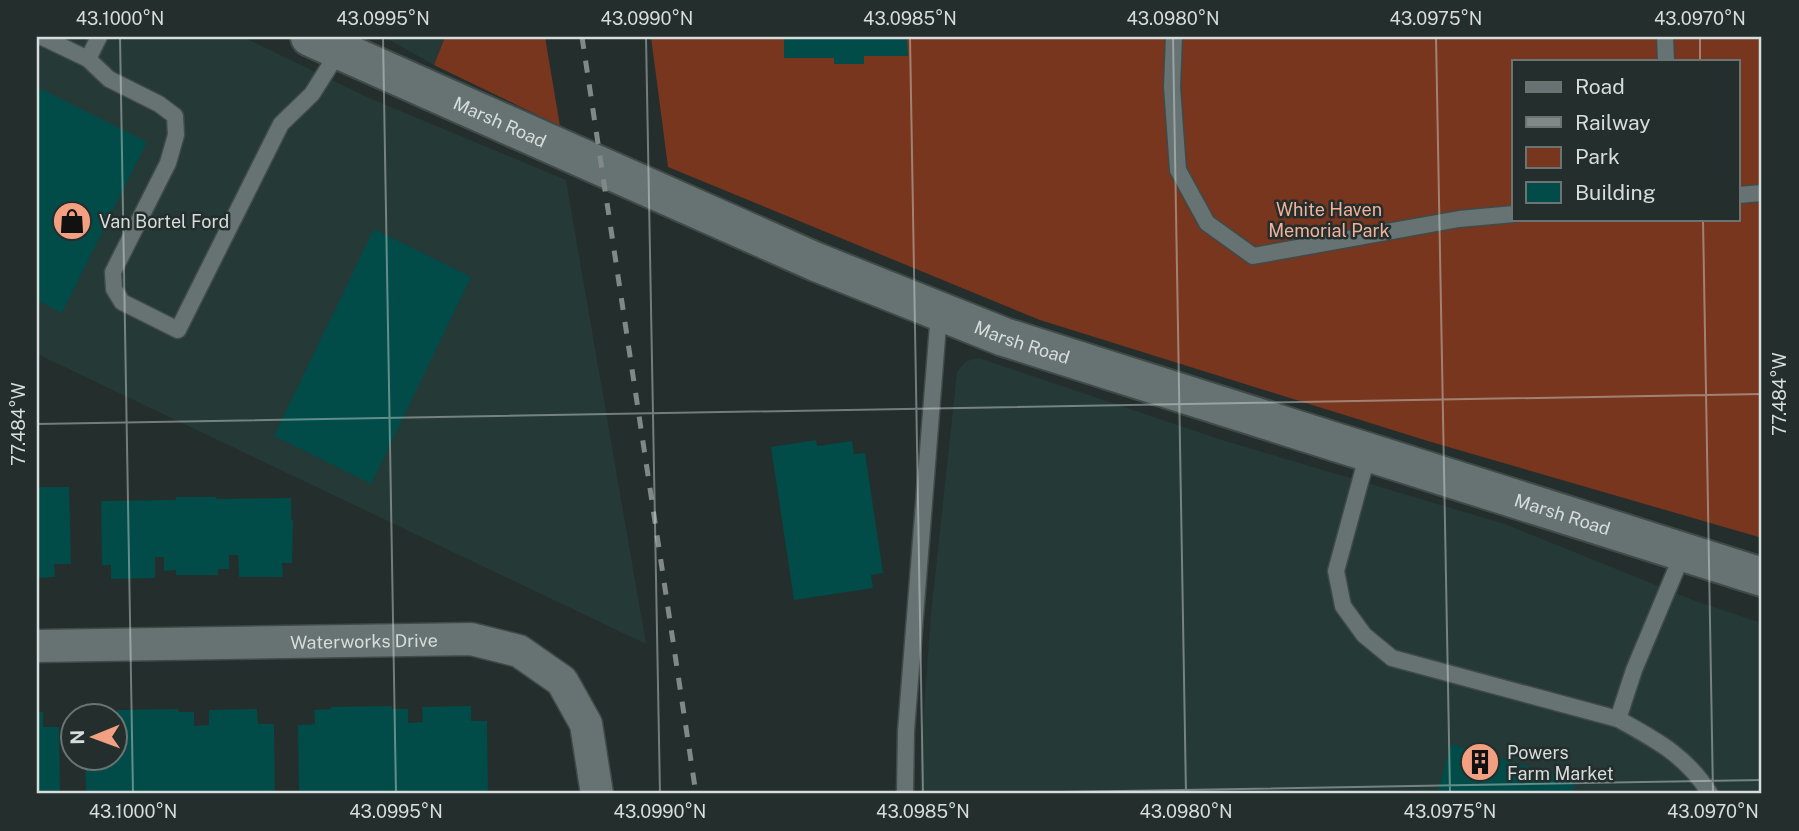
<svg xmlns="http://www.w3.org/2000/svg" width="1799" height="831" viewBox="0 0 1799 831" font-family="'Public Sans',sans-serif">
<rect width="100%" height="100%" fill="#232e2d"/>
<!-- built -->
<g fill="#253937">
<polygon points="37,37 243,37 367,97 566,180 646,644 37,354"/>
<polygon points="384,37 445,37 434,65"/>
<polygon points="979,358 1222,440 1505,524 1693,600 1762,623 1762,794 920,794 921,748 931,614 957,372 966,361"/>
</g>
<!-- green -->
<g fill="#77361d" fill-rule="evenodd">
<polygon points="445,37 545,37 560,126 434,65"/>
<path d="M651,37H1762V538L1431,442L1040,320L668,167ZM1514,61H1738V219H1514Z"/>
</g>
<!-- building -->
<g fill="#014c48">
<polygon points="784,37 907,37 908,56 864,56 864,64 834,64 834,58 784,58"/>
<polygon points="37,87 147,142 62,313 37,300"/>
<polygon points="374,229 471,277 371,484 274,436"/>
<polygon points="816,440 817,446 852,441 854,454 865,453 883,573 871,575 873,588 794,600 771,447"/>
<polygon points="37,487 69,487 71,564 54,564 55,577 37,578"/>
<polygon points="176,497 216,497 216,499 291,498 291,520 293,520 292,563 282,563 283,577 239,577 238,555 229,555 229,569 218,569 218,575 176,575 176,570 164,571 164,557 155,557 155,578 111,579 111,565 102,565 101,501 176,500"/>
<polygon points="392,706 392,709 408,709 408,723 423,722 422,707 471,706 471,721 487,721 488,794 299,794 298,725 315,724 314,710 331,709 331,707"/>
<polygon points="178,709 179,712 194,712 194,726 209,725 209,710 257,709 258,724 274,724 275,794 86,794 85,758 116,758 116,716 101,716 101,713 117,713 117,710"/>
<polygon points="37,712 43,712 43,727 59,727 60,794 37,794"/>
<polygon points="1451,744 1576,781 1572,792 1578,794 1437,794"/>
</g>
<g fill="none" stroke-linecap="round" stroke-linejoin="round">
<!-- service casing -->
<g stroke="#404a49" stroke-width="19">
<g id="service">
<polyline points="42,37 88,59 109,79 159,104 175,116 176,135 168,163 113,272 114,289 122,302 178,330 281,124 312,94 339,51"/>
<polyline points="1174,37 1172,87 1178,170 1207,223 1253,256 1459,219 1514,214"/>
<polyline points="1665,37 1666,61"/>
<polyline points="88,59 99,37"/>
<polyline points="1738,195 1762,193"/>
<polyline points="1368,453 1336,571 1343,606 1364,635 1392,658 1618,719 1634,670 1683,553"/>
<path d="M1618,719C1656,740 1687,756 1710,794"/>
<polyline points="905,794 906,731 939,312"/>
</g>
</g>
<!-- minor casing -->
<g stroke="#404a49" stroke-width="35">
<g id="minor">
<path id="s1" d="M37,646L471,639L519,651L562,681L586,724L597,794"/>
</g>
</g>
<!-- tertiary casing -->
<g stroke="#404a49" stroke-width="42">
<g id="tertiary">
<path id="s2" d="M310,37L816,262L1004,337L1762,577"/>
</g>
</g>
<!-- service -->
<use href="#service" stroke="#667372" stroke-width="16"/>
<!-- minor -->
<use href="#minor" stroke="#667372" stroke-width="32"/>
<!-- tertiary -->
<use href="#tertiary" stroke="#667372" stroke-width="38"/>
<!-- rail -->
<polyline stroke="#808988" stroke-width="5" stroke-dasharray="12 12" stroke-linecap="butt" points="582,37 696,794"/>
</g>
<!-- ticks -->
<path fill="none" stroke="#d6dddc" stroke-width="2" stroke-opacity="0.45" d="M120,37L133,794M383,37L396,794M646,37L660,794M910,37L923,794M1173,37L1186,794M1436,37L1450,794M1700,37V61M37,38L125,37M1703,219L1713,794M37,424L1762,394M946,794L1762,780"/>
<!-- icons -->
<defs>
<g id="shop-disc" transform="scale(2.0125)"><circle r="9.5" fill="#f3a082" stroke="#232e2d"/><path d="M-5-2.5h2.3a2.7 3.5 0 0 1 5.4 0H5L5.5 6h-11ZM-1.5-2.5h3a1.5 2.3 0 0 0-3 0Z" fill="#111"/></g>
<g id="building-disc" transform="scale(2.0125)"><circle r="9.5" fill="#f3a082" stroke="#232e2d"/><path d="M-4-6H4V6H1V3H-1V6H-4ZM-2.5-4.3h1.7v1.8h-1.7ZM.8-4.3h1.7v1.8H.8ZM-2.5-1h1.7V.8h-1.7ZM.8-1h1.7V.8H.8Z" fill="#111"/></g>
</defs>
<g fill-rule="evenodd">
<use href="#shop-disc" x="72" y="221"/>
<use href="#building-disc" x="1480" y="762"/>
</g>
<g text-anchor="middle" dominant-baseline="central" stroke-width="5" stroke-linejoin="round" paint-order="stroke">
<!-- street labels -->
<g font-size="18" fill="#d6dddc" stroke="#232e2d">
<text stroke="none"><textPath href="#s2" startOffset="208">Marsh Road</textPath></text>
<text stroke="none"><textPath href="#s2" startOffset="775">Marsh Road</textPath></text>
<text stroke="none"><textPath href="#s2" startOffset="1342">Marsh Road</textPath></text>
<text stroke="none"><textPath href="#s1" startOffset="327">Waterworks Drive</textPath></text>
</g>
<!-- park labels -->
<g font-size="18" fill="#f2b19a" stroke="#232e2d">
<text x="1329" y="209">White Haven<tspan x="1329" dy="21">Memorial Park</tspan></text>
</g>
<!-- poi labels -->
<g font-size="18" fill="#d6dddc" stroke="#232e2d" text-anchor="start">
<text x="99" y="221">Van Bortel Ford</text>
<text x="1507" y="752">Powers<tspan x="1507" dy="21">Farm Market</tspan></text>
</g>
</g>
<!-- border -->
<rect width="1799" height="831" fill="none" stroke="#232e2d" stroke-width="77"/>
<!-- legend -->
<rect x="1512" y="60" width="228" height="161" fill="#232e2d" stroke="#6b7473" stroke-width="2"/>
<rect x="1526" y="82" width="35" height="10" fill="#667372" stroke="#6b7473" stroke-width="2"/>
<text x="1575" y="94" font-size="21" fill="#d6dddc">Road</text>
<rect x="1526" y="117" width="35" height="10" fill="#808988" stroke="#6b7473" stroke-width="2"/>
<text x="1575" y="130" font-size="21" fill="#d6dddc">Railway</text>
<rect x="1526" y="147" width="35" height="21" fill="#77361d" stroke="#6b7473" stroke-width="2"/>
<text x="1575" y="164" font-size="21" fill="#d6dddc">Park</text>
<rect x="1526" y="182" width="35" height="21" fill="#014c48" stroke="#6b7473" stroke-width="2"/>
<text x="1575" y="200" font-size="21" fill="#d6dddc">Building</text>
<!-- north arrow -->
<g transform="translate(94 737) rotate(269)"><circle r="33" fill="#232e2d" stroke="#6b7473" stroke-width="2"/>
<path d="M0-5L12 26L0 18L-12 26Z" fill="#f3a082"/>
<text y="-10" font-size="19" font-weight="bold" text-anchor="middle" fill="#d6dddc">N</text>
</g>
<rect x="38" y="38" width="1722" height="754" fill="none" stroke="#d6dddc" stroke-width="2.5"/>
<g font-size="18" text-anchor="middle" fill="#d6dddc">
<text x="120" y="25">43.1000°N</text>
<text x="383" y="25">43.0995°N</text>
<text x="647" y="25">43.0990°N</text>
<text x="910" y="25">43.0985°N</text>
<text x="1173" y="25">43.0980°N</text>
<text x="1436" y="25">43.0975°N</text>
<text x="1700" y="25">43.0970°N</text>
<text transform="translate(1780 394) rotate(-90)" y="6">77.484°W</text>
<text transform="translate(19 424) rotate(-90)" y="6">77.484°W</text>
<text x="133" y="818">43.1000°N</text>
<text x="396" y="818">43.0995°N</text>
<text x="660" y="818">43.0990°N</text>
<text x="923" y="818">43.0985°N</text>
<text x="1186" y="818">43.0980°N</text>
<text x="1450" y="818">43.0975°N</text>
<text x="1713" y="818">43.0970°N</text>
</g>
</svg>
